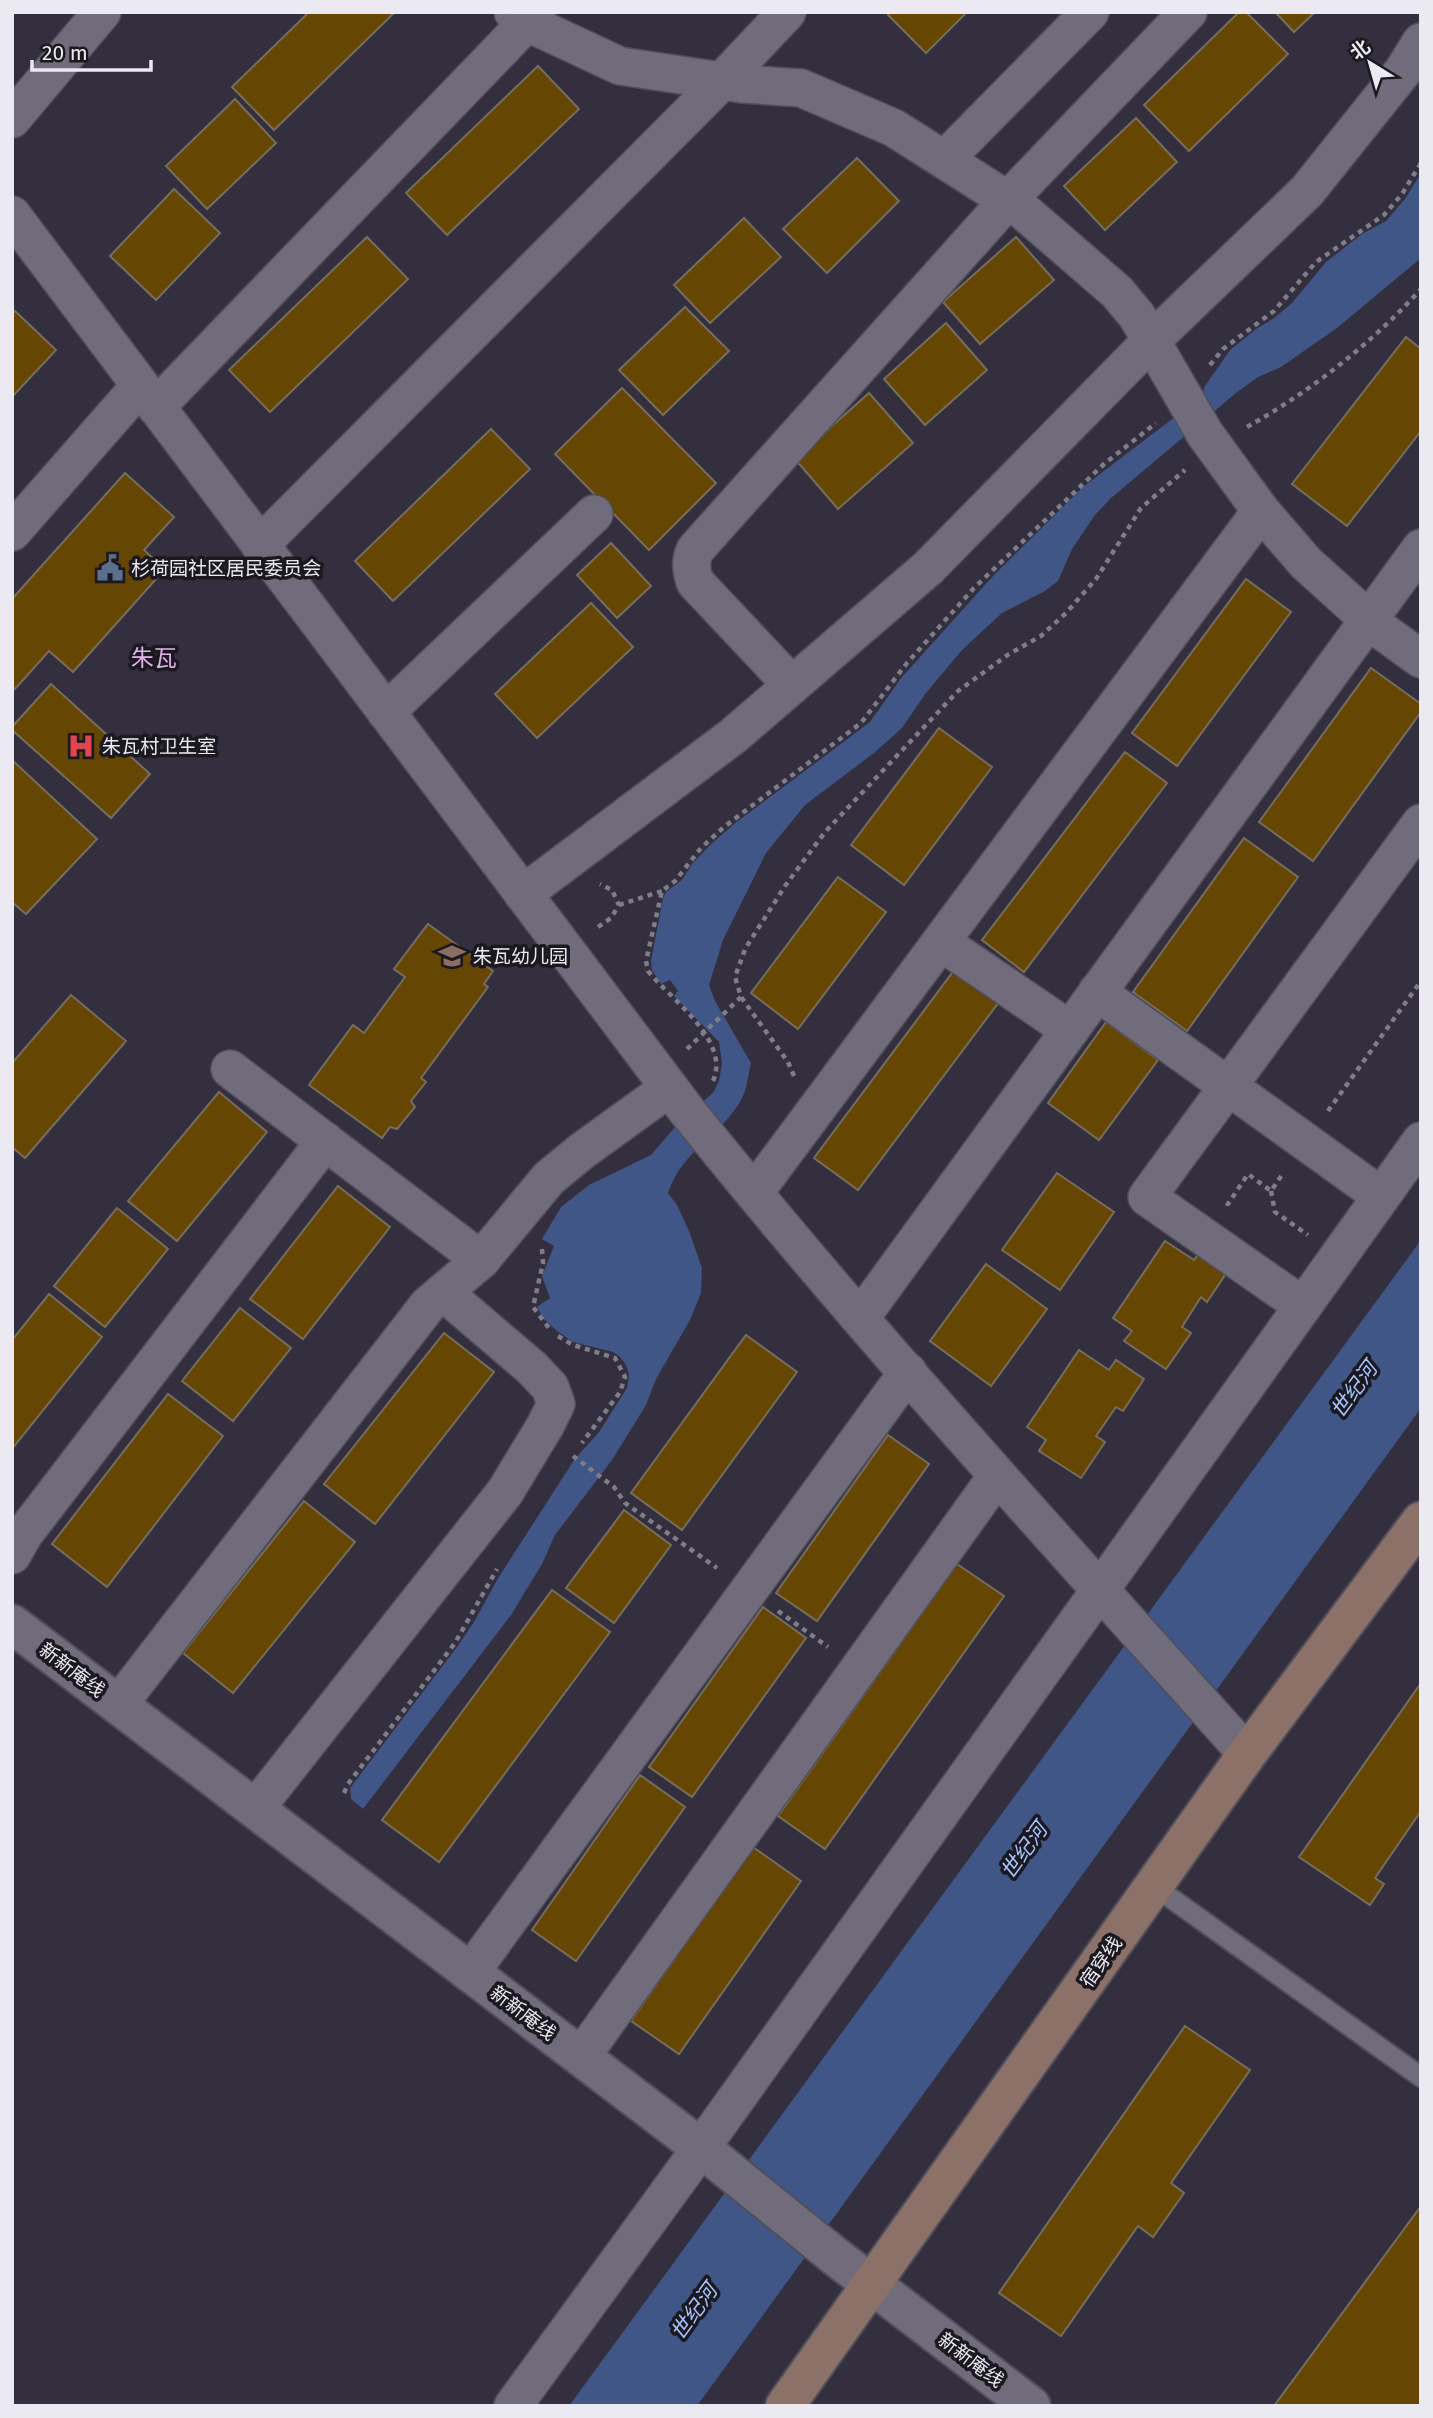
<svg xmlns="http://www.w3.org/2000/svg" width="1433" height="2418" viewBox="0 0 1433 2418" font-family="'Fira Sans','Noto Sans SC',sans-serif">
<rect width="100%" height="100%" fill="#342f3e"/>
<!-- water -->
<g fill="#3f5687">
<path d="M1421,173V258L1337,328L1281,367L1258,377L1236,393L1111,498L1095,515L1072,549L1058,581L1045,591L1002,613L962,650L926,693L902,728L874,753L805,805L766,853L723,940L709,985L715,1001L751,1063C748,1075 747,1090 741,1100C721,1136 682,1150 668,1193L677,1205L689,1231L702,1268L701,1293L690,1320L656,1379L646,1405L612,1460L555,1535L542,1564L511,1615L363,1809L351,1799L350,1788L457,1647L474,1622L497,1580L574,1460L599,1432L627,1388L629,1375L626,1365L620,1357L613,1352L573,1342L557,1331L543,1318L537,1307L550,1298L542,1276L554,1246L542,1239L561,1207L589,1185L651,1155L682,1119L713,1093L719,1081L722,1063L719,1042L674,996L678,991L670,980L661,984L652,970L651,961L663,898L666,892L682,880L692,864L709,846L734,824L870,722L902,677L994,575L1083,487L1201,397L1205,386L1230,350L1256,329L1273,319L1292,303L1326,262L1362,234L1386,221L1405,199Z"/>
<polygon points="1421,1240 1421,1408 697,2406 569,2406"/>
</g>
<!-- building -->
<g fill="#654602" stroke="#766d5e" stroke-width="2">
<polygon points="309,12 395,12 274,130 232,87"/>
<polygon points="891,12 967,12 926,53 888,15"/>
<polygon points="1239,12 1246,12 1288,54 1189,151 1144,105"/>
<polygon points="1275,12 1315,12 1294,32"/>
<polygon points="538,66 579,109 447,235 406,193"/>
<polygon points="235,99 276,143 207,209 166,166"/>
<polygon points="1136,118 1177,162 1105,230 1064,186"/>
<polygon points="857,158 899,201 827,273 783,229"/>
<polygon points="174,189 220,233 156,300 110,256"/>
<polygon points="744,218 781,257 710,323 674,285"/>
<polygon points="367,237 408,279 270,412 229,370"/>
<polygon points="1016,237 1054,280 980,344 943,302"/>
<polygon points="685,307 729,351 663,415 619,370"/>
<polygon points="15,311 56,350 12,397 12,314"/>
<polygon points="946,323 987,370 925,425 884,379"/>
<polygon points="1406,337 1421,349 1421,431 1347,526 1292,484"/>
<polygon points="622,388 716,483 649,550 555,454"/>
<polygon points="869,393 913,443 838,509 795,459"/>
<polygon points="491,429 530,469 393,601 355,561"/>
<polygon points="125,473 174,517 144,550 165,569 73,672 49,651 15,689 12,687 12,599"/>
<polygon points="611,543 651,586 617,618 577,575"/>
<polygon points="1246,579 1291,612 1177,766 1132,733"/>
<polygon points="591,603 633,647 537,738 495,694"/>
<polygon points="1371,668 1421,704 1421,712 1313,861 1259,822"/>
<polygon points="51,684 150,774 111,818 12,730 12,727"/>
<polygon points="939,728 992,767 904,885 851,845"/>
<polygon points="1125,752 1167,783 1024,972 982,940"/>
<polygon points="12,760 97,839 26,914 12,902"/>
<polygon points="1244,838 1298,877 1187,1031 1133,992"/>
<polygon points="838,877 886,912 798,1029 751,993"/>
<polygon points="428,924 493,971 484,984 488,987 421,1078 426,1082 411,1101 415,1107 397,1129 390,1127 382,1138 309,1085 353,1025 364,1033 405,977 394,969"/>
<polygon points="955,969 999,1002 858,1190 814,1158"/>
<polygon points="71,995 126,1041 25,1158 12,1147 12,1063"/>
<polygon points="1106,1022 1158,1060 1099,1140 1048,1103"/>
<polygon points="219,1092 267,1132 177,1241 128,1201"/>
<polygon points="1057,1173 1114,1212 1060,1290 1002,1250"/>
<polygon points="338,1186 390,1227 303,1339 250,1299"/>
<polygon points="117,1208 168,1249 105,1327 54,1286"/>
<polygon points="1165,1241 1194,1260 1201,1250 1229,1269 1207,1302 1201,1297 1182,1327 1191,1333 1166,1369 1124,1341 1132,1331 1113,1318"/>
<polygon points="986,1264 1047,1309 991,1386 930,1341"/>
<polygon points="49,1294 102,1337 12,1449 12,1340"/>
<polygon points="240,1308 291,1348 233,1421 182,1381"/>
<polygon points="444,1333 494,1372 375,1524 324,1484"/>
<polygon points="746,1335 797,1372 682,1530 631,1493"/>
<polygon points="1079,1350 1109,1370 1116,1360 1144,1379 1123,1411 1116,1407 1096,1436 1105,1442 1081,1478 1039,1451 1046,1440 1027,1427"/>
<polygon points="168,1394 223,1436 107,1587 52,1544"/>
<polygon points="888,1435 929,1464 817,1621 776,1593"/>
<polygon points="304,1501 355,1542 233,1693 183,1653"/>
<polygon points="624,1510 671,1545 614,1623 566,1588"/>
<polygon points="957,1564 1004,1596 825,1849 778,1816"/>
<polygon points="552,1590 610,1632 439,1862 382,1820"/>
<polygon points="763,1607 806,1638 692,1797 649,1767"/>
<polygon points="1421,1683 1421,1811 1375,1878 1384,1884 1370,1905 1299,1857"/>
<polygon points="640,1775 685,1807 576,1961 532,1930"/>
<polygon points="753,1847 801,1881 679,2054 631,2021"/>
<polygon points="1185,2026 1250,2070 1171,2183 1184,2193 1153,2237 1138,2226 1061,2336 999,2293"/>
<polygon points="1421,2206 1421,2406 1274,2406"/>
</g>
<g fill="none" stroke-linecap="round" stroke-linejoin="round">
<!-- service casing -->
<g stroke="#514e5a" stroke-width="23">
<polyline id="service" points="1154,1886 1421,2077"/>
</g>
<!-- minor casing -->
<g stroke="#514e5a" stroke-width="40">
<g id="minor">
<polyline points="513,12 528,23 620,66 742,84 801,88 894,128 1020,208 1117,292 1137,316 1205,434 1261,511 1306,563 1378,628 1421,659"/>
<polyline points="12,119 102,12"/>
<polyline points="945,159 1090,12"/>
<path d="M12,215L687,1111C865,1333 1058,1542 1247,1754"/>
<polyline points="156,407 537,12"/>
<polyline points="12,532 140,386"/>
<polyline points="260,545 722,81 787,12"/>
<path d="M792,685L695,582C691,569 690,562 695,550L1008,200L1188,12"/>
<polyline points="386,712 594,514"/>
<polyline points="523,894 733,736 928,568 1151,341 1307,191 1403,71 1421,42"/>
<polyline points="941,942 1070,1030"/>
<polyline points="1097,992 1381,1196"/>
<polyline points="230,1069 481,1260"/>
<polyline points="754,1193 1261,511"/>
<polyline points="1303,1306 1147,1197 1421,823"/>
<polyline points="861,1317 1421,548"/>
<polyline points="12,1555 24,1534 325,1141"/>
<polyline points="118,1705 428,1305 481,1260 549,1178 582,1151 669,1088"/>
<polyline points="255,1809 505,1492 545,1426 556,1404 550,1387 532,1368 443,1292"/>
<polyline points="470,1973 908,1372"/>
<polyline points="581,2057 997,1476"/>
<polyline points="513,2406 701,2148 1421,1141"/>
</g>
</g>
<!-- tertiary casing -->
<g stroke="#514e5a" stroke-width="42">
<polyline id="tertiary" points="12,1624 701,2148 836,2257 1031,2406"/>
</g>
<!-- secondary casing -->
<g stroke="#514e5a" stroke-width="42">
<polyline id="secondary" points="785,2406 1247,1754 1421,1521"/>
</g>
<!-- path -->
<g stroke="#807c89" stroke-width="4.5" stroke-dasharray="5 5" stroke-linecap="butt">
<polyline points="1210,365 1223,349 1274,311 1316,262 1384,215 1402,194 1421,163"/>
<path d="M1247,427C1311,391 1371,344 1421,289"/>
<polyline points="619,905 662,891"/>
<polyline points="598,927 611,918 619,905 612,890 600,884"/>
<polyline points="687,1049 741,997"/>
<polyline points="794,1076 788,1062 741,997 735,977 745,949 785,886 825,832 958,691 1009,654 1041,636 1066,613 1096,579 1141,508 1185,470"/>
<path d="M713,1081C731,1040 670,999 648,971L646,961L662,891L675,881L701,848L724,827L861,723L907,663L974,588L1104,464L1156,423"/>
<polyline points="1328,1111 1421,981"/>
<polyline points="1271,1191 1275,1212 1308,1235"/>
<polyline points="1226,1203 1228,1204 1248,1174 1271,1191 1284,1172"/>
<polyline points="542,1249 543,1263 533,1307 549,1328"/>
<polyline points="558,1336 573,1345 615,1358 625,1377 620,1392 582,1443"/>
<polyline points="573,1456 614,1487 625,1503 717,1568"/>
<polyline points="778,1611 828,1647"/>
<polyline points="344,1793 348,1784 455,1643 497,1569"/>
</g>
<!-- service -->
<use href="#service" stroke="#706c7c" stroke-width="19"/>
<!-- minor -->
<use href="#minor" stroke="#706c7c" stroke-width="37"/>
<!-- tertiary -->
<use href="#tertiary" stroke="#706c7c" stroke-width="38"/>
<!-- secondary -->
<use href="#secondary" stroke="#8c7168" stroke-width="38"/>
</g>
<!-- icons -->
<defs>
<g id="civic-bare" transform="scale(2.1)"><path d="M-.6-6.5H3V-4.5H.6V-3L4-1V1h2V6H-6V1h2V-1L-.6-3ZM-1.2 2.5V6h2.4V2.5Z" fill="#5c6f8a" stroke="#1b191f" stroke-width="2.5" paint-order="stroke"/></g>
<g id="hospital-bare" transform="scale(2.1)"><path d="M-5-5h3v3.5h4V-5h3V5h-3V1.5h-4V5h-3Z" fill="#e0444e" stroke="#1b191f" stroke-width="2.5" paint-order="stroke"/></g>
<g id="school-bare" transform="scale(2.1)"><path d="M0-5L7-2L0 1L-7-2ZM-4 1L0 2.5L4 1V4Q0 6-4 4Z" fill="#8d6e63" stroke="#1b191f" stroke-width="2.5" paint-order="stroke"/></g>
</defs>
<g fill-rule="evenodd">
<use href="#civic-bare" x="110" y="568"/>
<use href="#hospital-bare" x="81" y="746"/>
<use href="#school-bare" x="452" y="956"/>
</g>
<g text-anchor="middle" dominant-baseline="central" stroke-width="7" stroke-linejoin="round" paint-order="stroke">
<!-- poi labels -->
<g font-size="19" fill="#ebe9f2" stroke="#1b191f" text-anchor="start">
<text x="131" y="568">杉荷园社区居民委员会</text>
<text x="102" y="746">朱瓦村卫生室</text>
<text x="473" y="956">朱瓦幼儿园</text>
</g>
<!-- street labels -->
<g font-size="19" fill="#ebe9f2" stroke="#1b191f">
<text transform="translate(72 1670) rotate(37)">新新庵线</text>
<text transform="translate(1101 1962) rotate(-55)">宿穿线</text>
<text transform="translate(523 2013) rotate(37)">新新庵线</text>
<text transform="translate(971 2360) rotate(37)">新新庵线</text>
</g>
<!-- water labels -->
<g font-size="21" font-style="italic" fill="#a3c2fe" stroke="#1b191f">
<text transform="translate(1354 1390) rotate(-54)">世纪河</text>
<text transform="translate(1024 1851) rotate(-54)">世纪河</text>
<text transform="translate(694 2312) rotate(-54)">世纪河</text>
</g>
<!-- quarter labels -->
<g font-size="23" fill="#e4b0ec" stroke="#1b191f">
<text x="154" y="658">朱瓦</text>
</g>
</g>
<!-- border -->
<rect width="1433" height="2418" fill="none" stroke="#ebe9f2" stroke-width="28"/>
<!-- north arrow -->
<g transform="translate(1370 63) rotate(323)" stroke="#1b191f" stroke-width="5" paint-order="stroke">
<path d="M0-5L12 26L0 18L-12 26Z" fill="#ebe9f2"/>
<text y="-10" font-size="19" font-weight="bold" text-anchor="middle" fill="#ebe9f2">北</text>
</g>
<!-- scale -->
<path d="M32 60v10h119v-10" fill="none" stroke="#ebe9f2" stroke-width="3.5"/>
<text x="42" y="60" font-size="21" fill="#ebe9f2" stroke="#1b191f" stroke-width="5" paint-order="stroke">20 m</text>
</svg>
